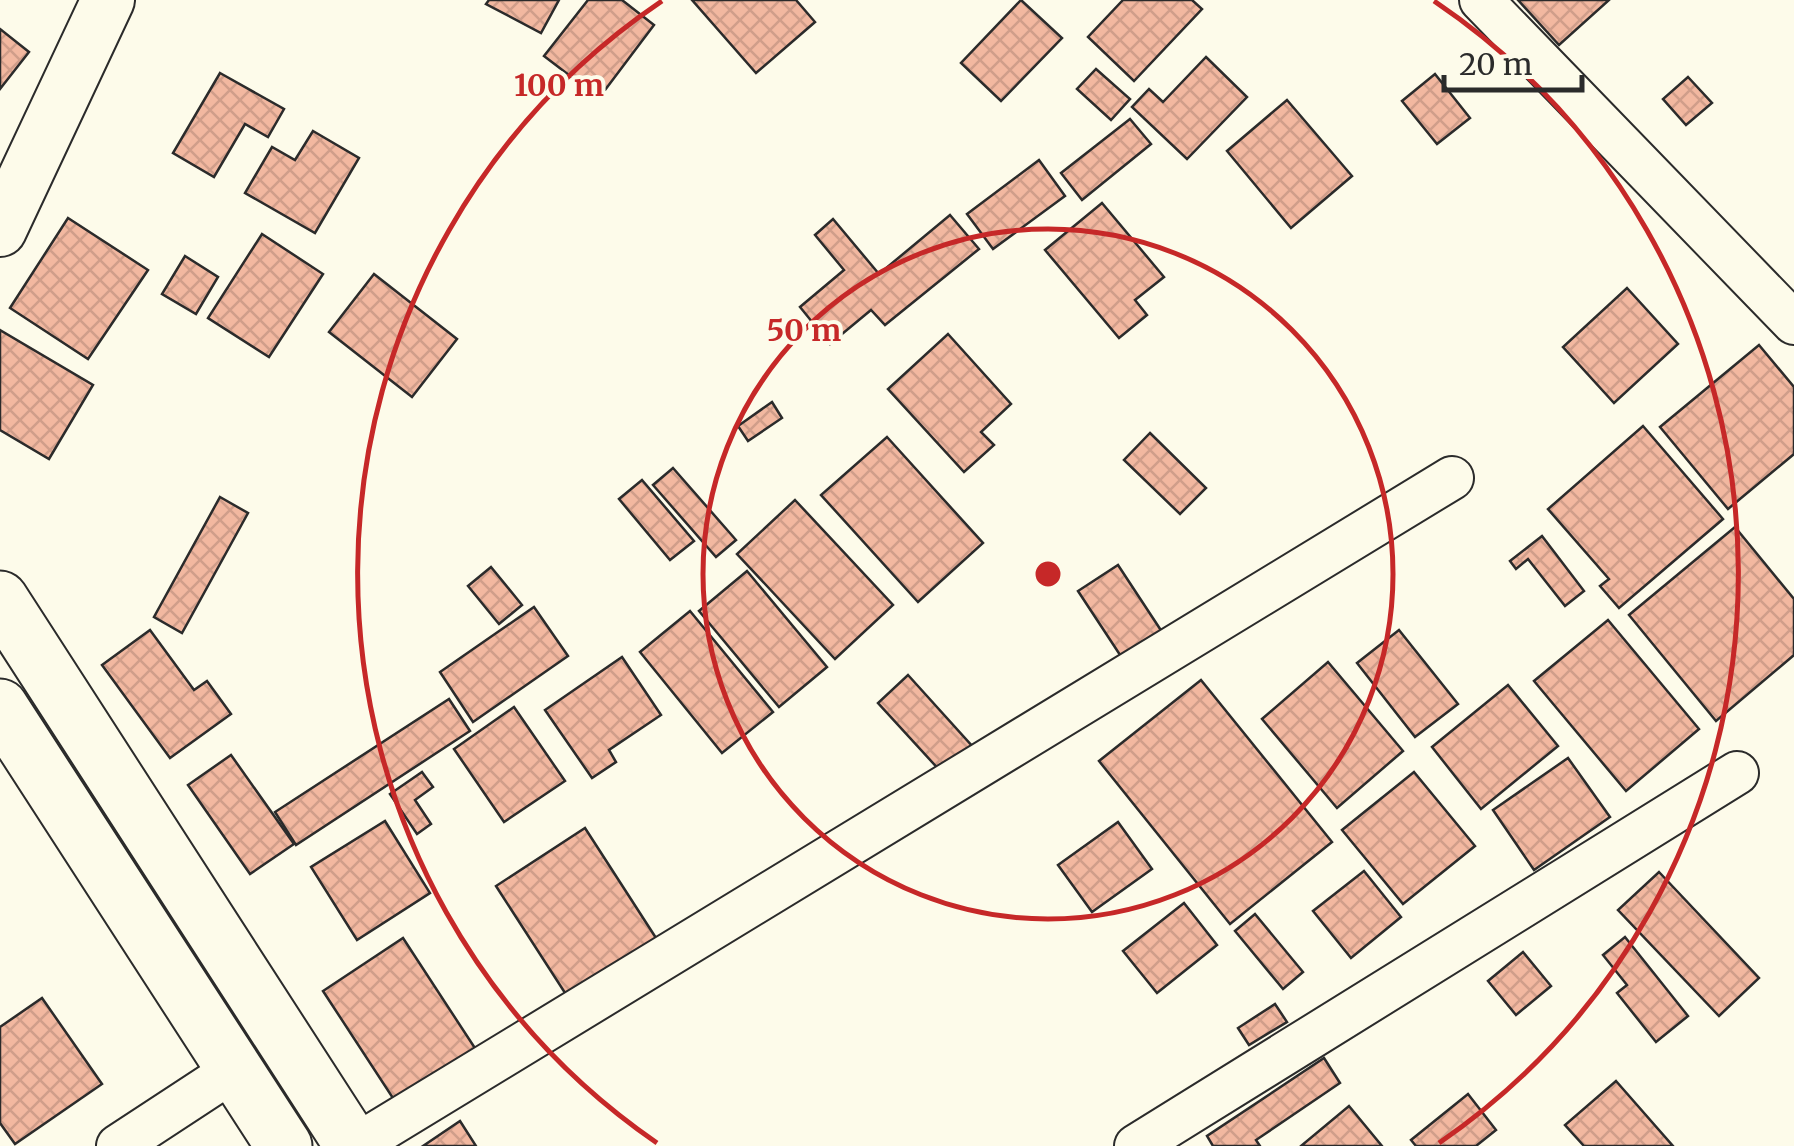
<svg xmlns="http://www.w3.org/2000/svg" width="1794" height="1146" viewBox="0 0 1794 1146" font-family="Merriweather,serif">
<defs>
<pattern id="building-cross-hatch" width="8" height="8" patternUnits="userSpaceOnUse" patternTransform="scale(2.5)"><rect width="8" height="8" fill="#f2b8a0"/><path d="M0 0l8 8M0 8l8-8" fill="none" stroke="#d09e8a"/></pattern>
</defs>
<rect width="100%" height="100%" fill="#fdfbea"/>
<!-- building -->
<g fill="url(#building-cross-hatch)" stroke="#2b2b2b" stroke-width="2.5">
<polygon points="489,0 559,0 541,33 486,4"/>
<polygon points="588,0 622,0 654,25 599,98 544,56"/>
<polygon points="692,0 796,0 815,22 756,73"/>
<polygon points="1021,0 1062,38 1001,101 961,63"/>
<polygon points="1123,0 1192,0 1202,9 1134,81 1088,37"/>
<polygon points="1518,0 1609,0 1559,45"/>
<polygon points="0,29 29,52 0,89"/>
<polygon points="1206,57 1247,97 1187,159 1132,107 1149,89 1163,102"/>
<polygon points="1096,69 1130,99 1111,120 1077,89"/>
<polygon points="220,73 284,109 268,137 245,124 214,177 173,153"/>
<polygon points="1435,74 1470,118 1437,144 1402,101"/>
<polygon points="1688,77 1712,103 1686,125 1663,99"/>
<polygon points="1287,100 1352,176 1291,228 1227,151"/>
<polygon points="1130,119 1151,144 1082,200 1061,173"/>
<polygon points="313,131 359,158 315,233 245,193 272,147 295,160"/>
<polygon points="1039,160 1065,196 993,249 967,214"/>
<polygon points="1102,203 1164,277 1135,300 1147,315 1119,338 1045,250"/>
<polygon points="950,215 979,249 885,325 871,310 830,344 800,307 844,270 815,235 833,219 879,274"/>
<polygon points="68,218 148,270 88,359 10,308"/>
<polygon points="262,234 323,274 269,357 208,318"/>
<polygon points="185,256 218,277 196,314 162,294"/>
<polygon points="374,274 457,339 412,397 329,332"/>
<polygon points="1627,288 1678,344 1614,403 1563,347"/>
<polygon points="0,330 93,385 49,459 0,430"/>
<polygon points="948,334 1011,404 981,432 994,445 964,472 888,389"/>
<polygon points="1759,345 1794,387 1794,454 1728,509 1660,427"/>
<polygon points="772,402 782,418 748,441 738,426"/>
<polygon points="1643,426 1723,519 1619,608 1600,586 1609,579 1548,509"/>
<polygon points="1150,433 1206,488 1180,514 1124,460"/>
<polygon points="887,437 983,543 918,602 821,495"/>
<polygon points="673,468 736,540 716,557 653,485"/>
<polygon points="642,480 694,541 670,560 619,499"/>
<polygon points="220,497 248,513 182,633 154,617"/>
<polygon points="795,500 893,605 835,659 737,554"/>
<polygon points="1735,527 1794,599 1794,655 1716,721 1629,615"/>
<polygon points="1542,536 1584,591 1565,606 1528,559 1516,569 1510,561"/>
<polygon points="1118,565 1166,638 1126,664 1078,591"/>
<polygon points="491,567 522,605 499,624 468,586"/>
<polygon points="747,571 827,667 779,707 699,611"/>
<polygon points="534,607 568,656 473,722 440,672"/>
<polygon points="690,611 773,712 722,753 640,652"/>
<polygon points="1608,620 1699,729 1626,791 1534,681"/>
<polygon points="150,630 194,690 207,681 231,714 170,758 102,665"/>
<polygon points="1399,630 1458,704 1415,737 1357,663"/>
<polygon points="622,657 661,715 609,750 616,762 592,778 545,710"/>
<polygon points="1328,662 1403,751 1337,808 1262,719"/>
<polygon points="908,675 973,747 943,774 878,703"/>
<polygon points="1201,680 1332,842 1230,924 1099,761"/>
<polygon points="1508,685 1558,746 1481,809 1432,747"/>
<polygon points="449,699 470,731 296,845 275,812"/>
<polygon points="514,707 565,781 504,822 454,749"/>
<polygon points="231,755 294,844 250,874 188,785"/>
<polygon points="1568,758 1610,817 1534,870 1493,810"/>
<polygon points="422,772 433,787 415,800 431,824 417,834 390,794"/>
<polygon points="1414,772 1475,846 1403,904 1342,830"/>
<polygon points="385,821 430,893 357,940 311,867"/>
<polygon points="1118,822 1152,869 1092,912 1058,865"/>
<polygon points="585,828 656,938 567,996 496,886"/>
<polygon points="1364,871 1401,917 1351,958 1313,911"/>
<polygon points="1659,872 1759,978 1719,1016 1618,910"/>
<polygon points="1184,903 1217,945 1157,993 1123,951"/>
<polygon points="1255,914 1303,972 1283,989 1235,931"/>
<polygon points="1625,937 1688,1016 1656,1042 1617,993 1627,985 1603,955"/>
<polygon points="403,938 484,1062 404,1115 323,991"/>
<polygon points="1523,952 1551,986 1516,1015 1488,981"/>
<polygon points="42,998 102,1084 15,1144 0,1123 0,1027"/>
<polygon points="1275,1004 1287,1022 1249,1045 1238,1028"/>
<polygon points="1324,1058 1340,1083 1256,1140 1260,1146 1213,1146 1207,1136"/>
<polygon points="1616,1081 1673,1146 1584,1146 1565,1125"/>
<polygon points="1468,1094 1496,1130 1476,1146 1416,1146 1411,1140"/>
<polygon points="1349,1106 1382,1146 1301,1146"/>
<polygon points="460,1121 476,1146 423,1146"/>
</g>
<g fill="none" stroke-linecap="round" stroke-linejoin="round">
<!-- minor casing -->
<g stroke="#2b2b2b" stroke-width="46">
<g id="minor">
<polyline points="1481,0 1794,323"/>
<polyline points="118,1146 234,1070"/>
<polyline points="355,1146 1452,478"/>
<polyline points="1136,1146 1737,773"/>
</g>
</g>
<!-- tertiary casing -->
<g stroke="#2b2b2b" stroke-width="56">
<polyline id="tertiary" points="0,230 108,0"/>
</g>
<!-- secondary casing -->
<g stroke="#2b2b2b" stroke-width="59">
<g id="secondary">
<polyline points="0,599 353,1146"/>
<polyline points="0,707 284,1146"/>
</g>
</g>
<!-- minor -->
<use href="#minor" stroke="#fdfbea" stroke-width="42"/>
<!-- tertiary -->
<use href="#tertiary" stroke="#fdfbea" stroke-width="52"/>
<!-- secondary -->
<use href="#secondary" stroke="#fdfbea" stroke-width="55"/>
</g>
<!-- distance rings -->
<g fill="none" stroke="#c62828" stroke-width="5">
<circle cx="1048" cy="574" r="345"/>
<path d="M657 1143A691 691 0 0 1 662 1M1434 1A691 691 0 0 1 1439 1143"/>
</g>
<circle cx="1048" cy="574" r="15" fill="#c62828" stroke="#fdfbea" stroke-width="5"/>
<g font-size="30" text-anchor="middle" font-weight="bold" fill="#c62828" stroke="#fdfbea" stroke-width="8" stroke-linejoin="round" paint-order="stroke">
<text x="559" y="96">100 m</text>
<text x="804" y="341">50 m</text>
</g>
<!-- scale -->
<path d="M1444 75v15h138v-15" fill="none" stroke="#2b2b2b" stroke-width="5"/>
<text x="1459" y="75" font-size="30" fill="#2b2b2b" stroke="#fdfbea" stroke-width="8" paint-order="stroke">20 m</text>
</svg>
